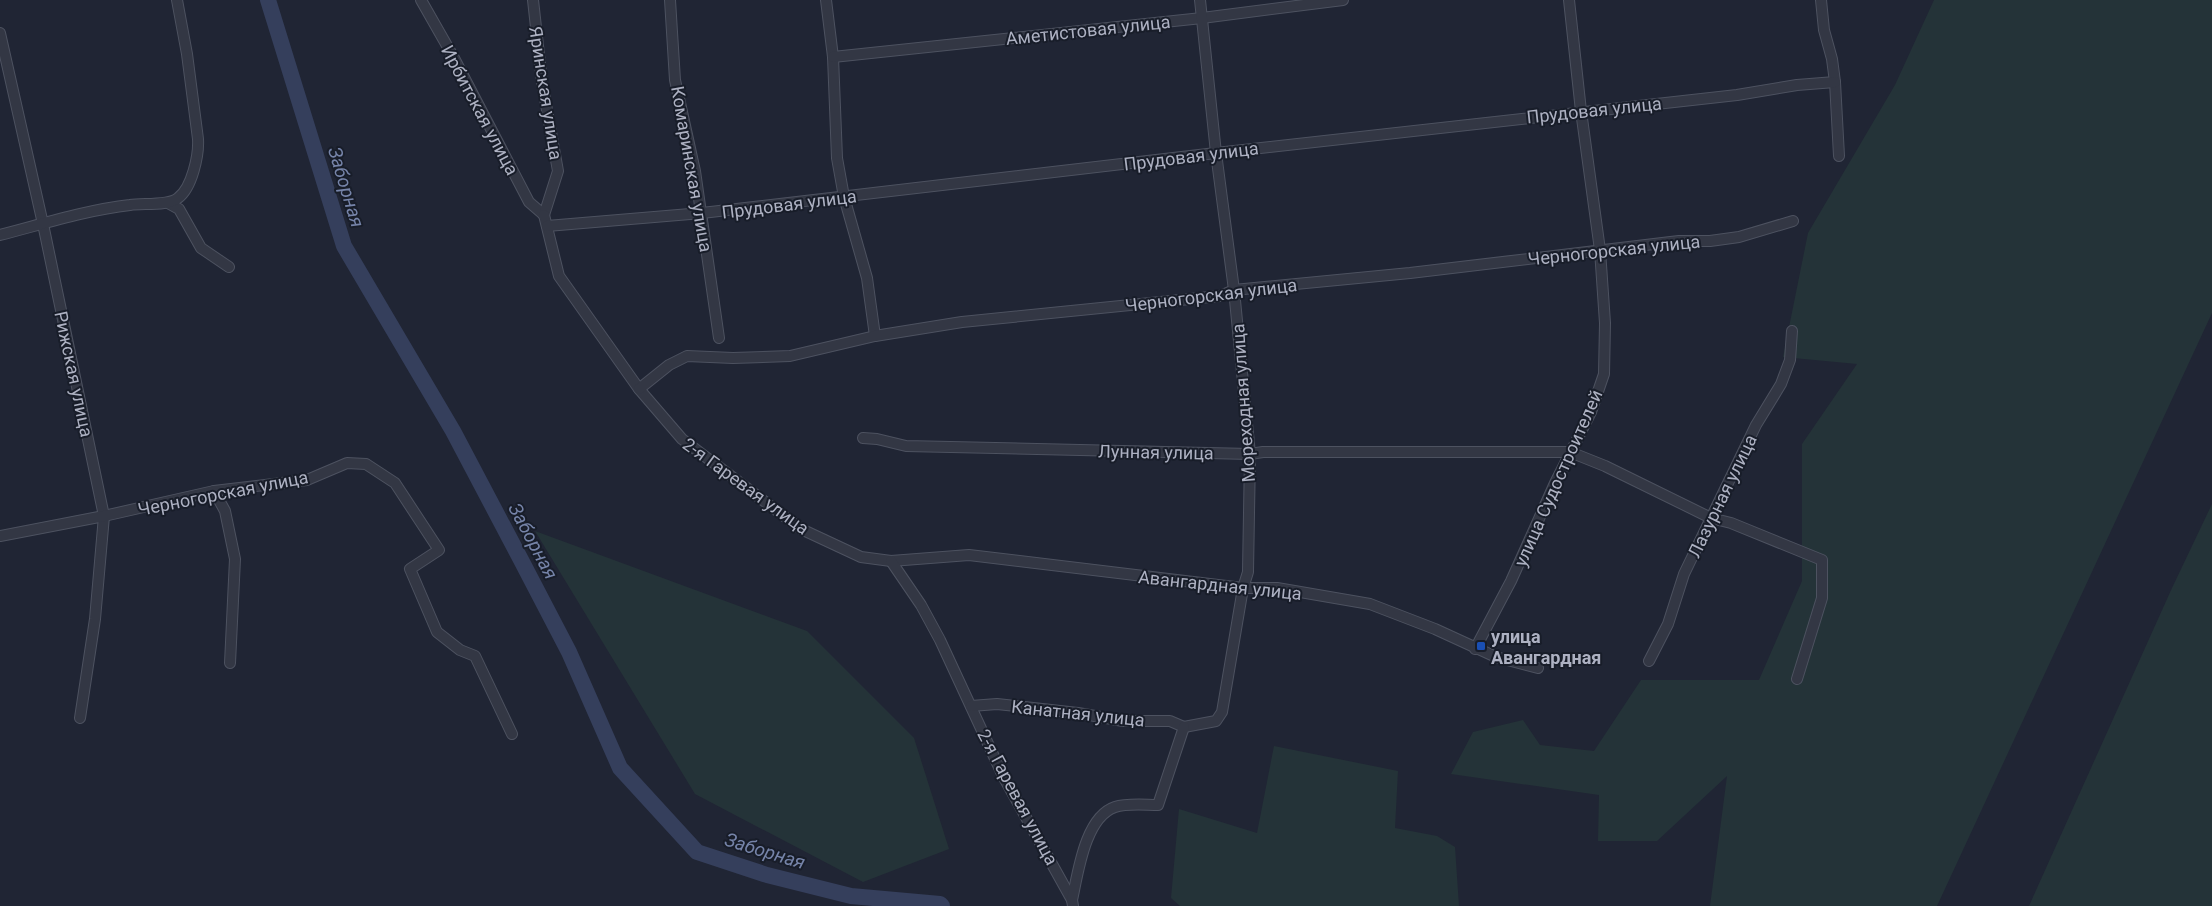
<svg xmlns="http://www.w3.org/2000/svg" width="2212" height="906" viewBox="0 0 2212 906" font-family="Roboto,sans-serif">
<rect width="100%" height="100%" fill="#202534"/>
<!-- green -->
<g fill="#243338">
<polygon points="1934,0 2212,0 2212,313 1937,906 1710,906 1727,776 1657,841 1598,841 1599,795 1451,774 1473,732 1523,720 1540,745 1594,751 1641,680 1759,680 1802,581 1802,444 1857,364 1783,357 1808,233 1895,85"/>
<polygon points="2212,504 2212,906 2029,906 2172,588"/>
<polygon points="535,531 807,631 914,738 949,849 863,882 695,794"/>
<polygon points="1274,746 1398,771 1395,828 1437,836 1455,847 1459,906 1180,906 1171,898 1179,809 1257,833"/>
</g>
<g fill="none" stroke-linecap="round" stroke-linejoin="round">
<!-- river -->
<polyline stroke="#353f5c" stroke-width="16" points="268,0 344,246 453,431 520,558 569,652 620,768 697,852 767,875 851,896 940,904 942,906"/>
<!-- minor casing -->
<g stroke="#4d5260" stroke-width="12">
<g id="minor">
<polyline points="421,0 454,58 529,202 544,215"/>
<polyline points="533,0 542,82 558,171 544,215"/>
<polyline points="670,0 675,80 695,171 719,338"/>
<polyline points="826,0 833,57 837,158 844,197 867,278 875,336"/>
<polyline points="1821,0 1824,30 1832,59 1835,82 1839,156"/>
<polyline points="0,33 43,224 104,516 95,619 80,718"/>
<polyline points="833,57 1202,18 1343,0"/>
<polyline points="168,203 179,209 201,248 229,267"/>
<polyline points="544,215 559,276 639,389 682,439 801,529 861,557 891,561 969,555 1243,588 1277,588 1370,604 1435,629 1496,657 1538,668"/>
<polyline points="547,226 702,213 1216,153 1737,95 1797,85 1835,82"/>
<path d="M0,235C43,224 86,210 130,205C143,203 169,206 178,198C192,188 199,155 198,139L187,54L177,0"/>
<polyline points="639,389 669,365 687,356 733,358 790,356 875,336 962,322 1220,296 1234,290 1410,273 1679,241 1710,241 1739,237 1793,221"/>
<polyline points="863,438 877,439 906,446 1250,454 1263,452 1570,452 1605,466 1711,518 1731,523 1822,560 1822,598 1797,679"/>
<polyline points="214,491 225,511 235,559 230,663"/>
<polyline points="0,536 104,516 214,491 307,480 347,463 366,464 395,483 439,550 410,569 437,632 460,650 475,656 512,734"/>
<polyline points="891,561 921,605 940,640 1003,776 1072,900 1073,906"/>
<polyline points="1475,649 1511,581 1555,483 1591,412 1604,374 1605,323 1600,250 1581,111 1569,0"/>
<polyline points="1649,661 1668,624 1684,574 1756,425 1781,384 1790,360 1792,331"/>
<polyline points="971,706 997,704 1078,713 1123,721 1170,721 1184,727"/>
<polyline points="1184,727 1216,721 1222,712 1243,588 1248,572 1250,454 1234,290 1216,153 1200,0"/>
<path d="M1072,900C1078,873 1085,817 1115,807C1127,803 1145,805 1158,805L1184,727"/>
</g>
</g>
<!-- minor -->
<use href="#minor" stroke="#333744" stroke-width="10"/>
</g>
<!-- markers -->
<rect fill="#1a4fb4" stroke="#181d29" stroke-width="2" x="1476" y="641" width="10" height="10" rx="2.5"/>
<g text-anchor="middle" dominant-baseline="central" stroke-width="4" stroke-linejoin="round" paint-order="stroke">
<!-- street labels -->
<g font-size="18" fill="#adb1c2" stroke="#181d29">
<text transform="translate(1088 30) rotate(-6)">Аметистовая улица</text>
<text transform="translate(546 93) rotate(81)">Яринская улица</text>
<text transform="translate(480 110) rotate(62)">Ирбитская улица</text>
<text transform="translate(1594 110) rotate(-6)">Прудовая улица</text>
<text transform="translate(1191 156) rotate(-7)">Прудовая улица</text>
<text transform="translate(692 169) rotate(80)">Комаринская улица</text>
<text transform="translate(789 204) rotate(-7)">Прудовая улица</text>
<text transform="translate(1614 250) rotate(-6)">Черногорская улица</text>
<text transform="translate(1211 295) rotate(-7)">Черногорская улица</text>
<text transform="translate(74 374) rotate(78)">Рижская улица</text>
<text transform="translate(1243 403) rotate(-94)">Мореходная улица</text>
<text transform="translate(1156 452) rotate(1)">Лунная улица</text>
<text transform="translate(1558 478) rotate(-66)">улица Судостроителей</text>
<text transform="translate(746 486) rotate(36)">2-я Гаревая улица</text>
<text transform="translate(223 493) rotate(-11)">Черногорская улица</text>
<text transform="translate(1722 496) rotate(-64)">Лазурная улица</text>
<text transform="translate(1220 585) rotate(6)">Авангардная улица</text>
<text transform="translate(1078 713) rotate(6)">Канатная улица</text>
<text transform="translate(1018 797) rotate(62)">2-я Гаревая улица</text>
</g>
<!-- poi labels -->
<g font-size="18" font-weight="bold" fill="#adb1c2" stroke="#181d29" text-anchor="start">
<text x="1491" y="636">улица<tspan x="1491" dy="21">Авангардная</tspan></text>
</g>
<!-- water labels -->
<g font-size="19" font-style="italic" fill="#7684a9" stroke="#181d29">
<text transform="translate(346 187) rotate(73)">Заборная</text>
<text transform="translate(533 541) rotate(62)">Заборная</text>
<text transform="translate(765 851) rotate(17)">Заборная</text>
</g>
</g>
</svg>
